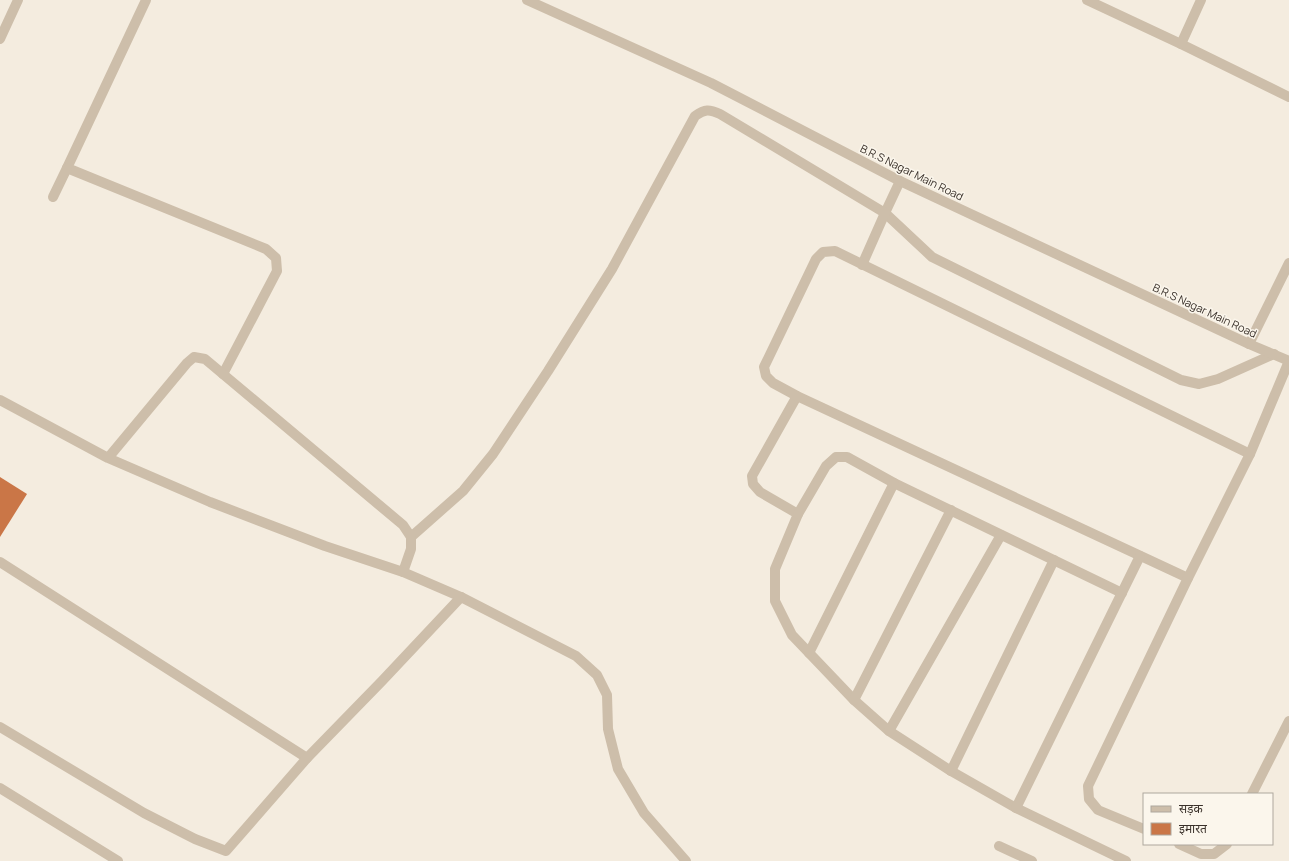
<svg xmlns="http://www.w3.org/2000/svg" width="1289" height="861" viewBox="0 0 1289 861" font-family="Manrope,'Noto Sans Devanagari',sans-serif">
<rect width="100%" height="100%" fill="#f4ecdf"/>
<!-- building -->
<polygon fill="#ca7647" points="0,477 27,494 0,537"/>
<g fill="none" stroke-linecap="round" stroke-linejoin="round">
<!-- service -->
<g stroke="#cdbeaa" stroke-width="10">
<polyline points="146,0 67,168 266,249 276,258 277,271 223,374"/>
<polyline points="0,39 18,0"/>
<polyline points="900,181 885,213 932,257 1181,380 1199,384 1218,379 1274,354"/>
<polyline points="53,197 67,168"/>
<polyline points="797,396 752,476 753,484 760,492 798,514 775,569 775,601 792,635 854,700 889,731 951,771 1016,808"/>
<polyline points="798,514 826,466 836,457 847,457 894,483 1122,593"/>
<path d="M411,537L463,491L493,454L548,371L612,269L695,116C705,109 709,109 720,114L885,213L862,265"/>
<polyline points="1188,578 797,396 773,383 766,376 764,367 816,259 823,252 835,251 1250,454"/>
<polyline points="809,653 894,483"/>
<polyline points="854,700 951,510"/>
<polyline points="889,731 1001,535"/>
<polyline points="951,771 1054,560"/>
<polyline points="1252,794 1289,721"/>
<polyline points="1144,829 1098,810 1089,799 1088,786 1188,578 1250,454 1289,361"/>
<polyline points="1179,844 1201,854 1214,854 1227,844"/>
<polyline points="999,846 1032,861"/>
<polyline points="1126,861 1016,808 1140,556"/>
</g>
<!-- minor -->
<g stroke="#cdbeaa" stroke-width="10">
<polyline points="1087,0 1181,44 1289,97"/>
<polyline points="1181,44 1201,0"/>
<polyline points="1249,344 1289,263"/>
<polyline points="0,400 108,458 210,502 325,546 403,572 411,549 411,537 403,525 205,359 194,357 187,363 108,458"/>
<polyline points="0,562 307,758"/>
<polyline points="403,572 461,597 576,656 597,675 607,695 608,729 618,769 644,813 686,861"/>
<polyline points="0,727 144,813 195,839 226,851 307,758 382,681 461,597"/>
<polyline points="0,788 118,861"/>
</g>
<!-- tertiary -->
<polyline stroke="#cdbeaa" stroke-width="10" points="527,0 711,83 900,181 1249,344 1289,361"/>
</g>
<g text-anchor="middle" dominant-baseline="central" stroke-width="3" stroke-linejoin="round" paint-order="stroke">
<!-- street labels -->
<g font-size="11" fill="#3a312a" stroke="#fbf6ec">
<text transform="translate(912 172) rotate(26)">B.R.S Nagar Main Road</text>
<text transform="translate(1205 310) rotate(25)">B.R.S Nagar Main Road</text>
</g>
</g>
<!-- legend -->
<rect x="1143" y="793" width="130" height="52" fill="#fbf6ec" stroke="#aea79e"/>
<rect x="1151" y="806" width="20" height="6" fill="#cdbeaa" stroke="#aea79e"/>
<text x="1179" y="813" font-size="12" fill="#3a312a">सड़क</text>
<rect x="1151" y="823" width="20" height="12" fill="#ca7647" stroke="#aea79e"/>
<text x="1179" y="833" font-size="12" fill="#3a312a">इमारत</text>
</svg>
